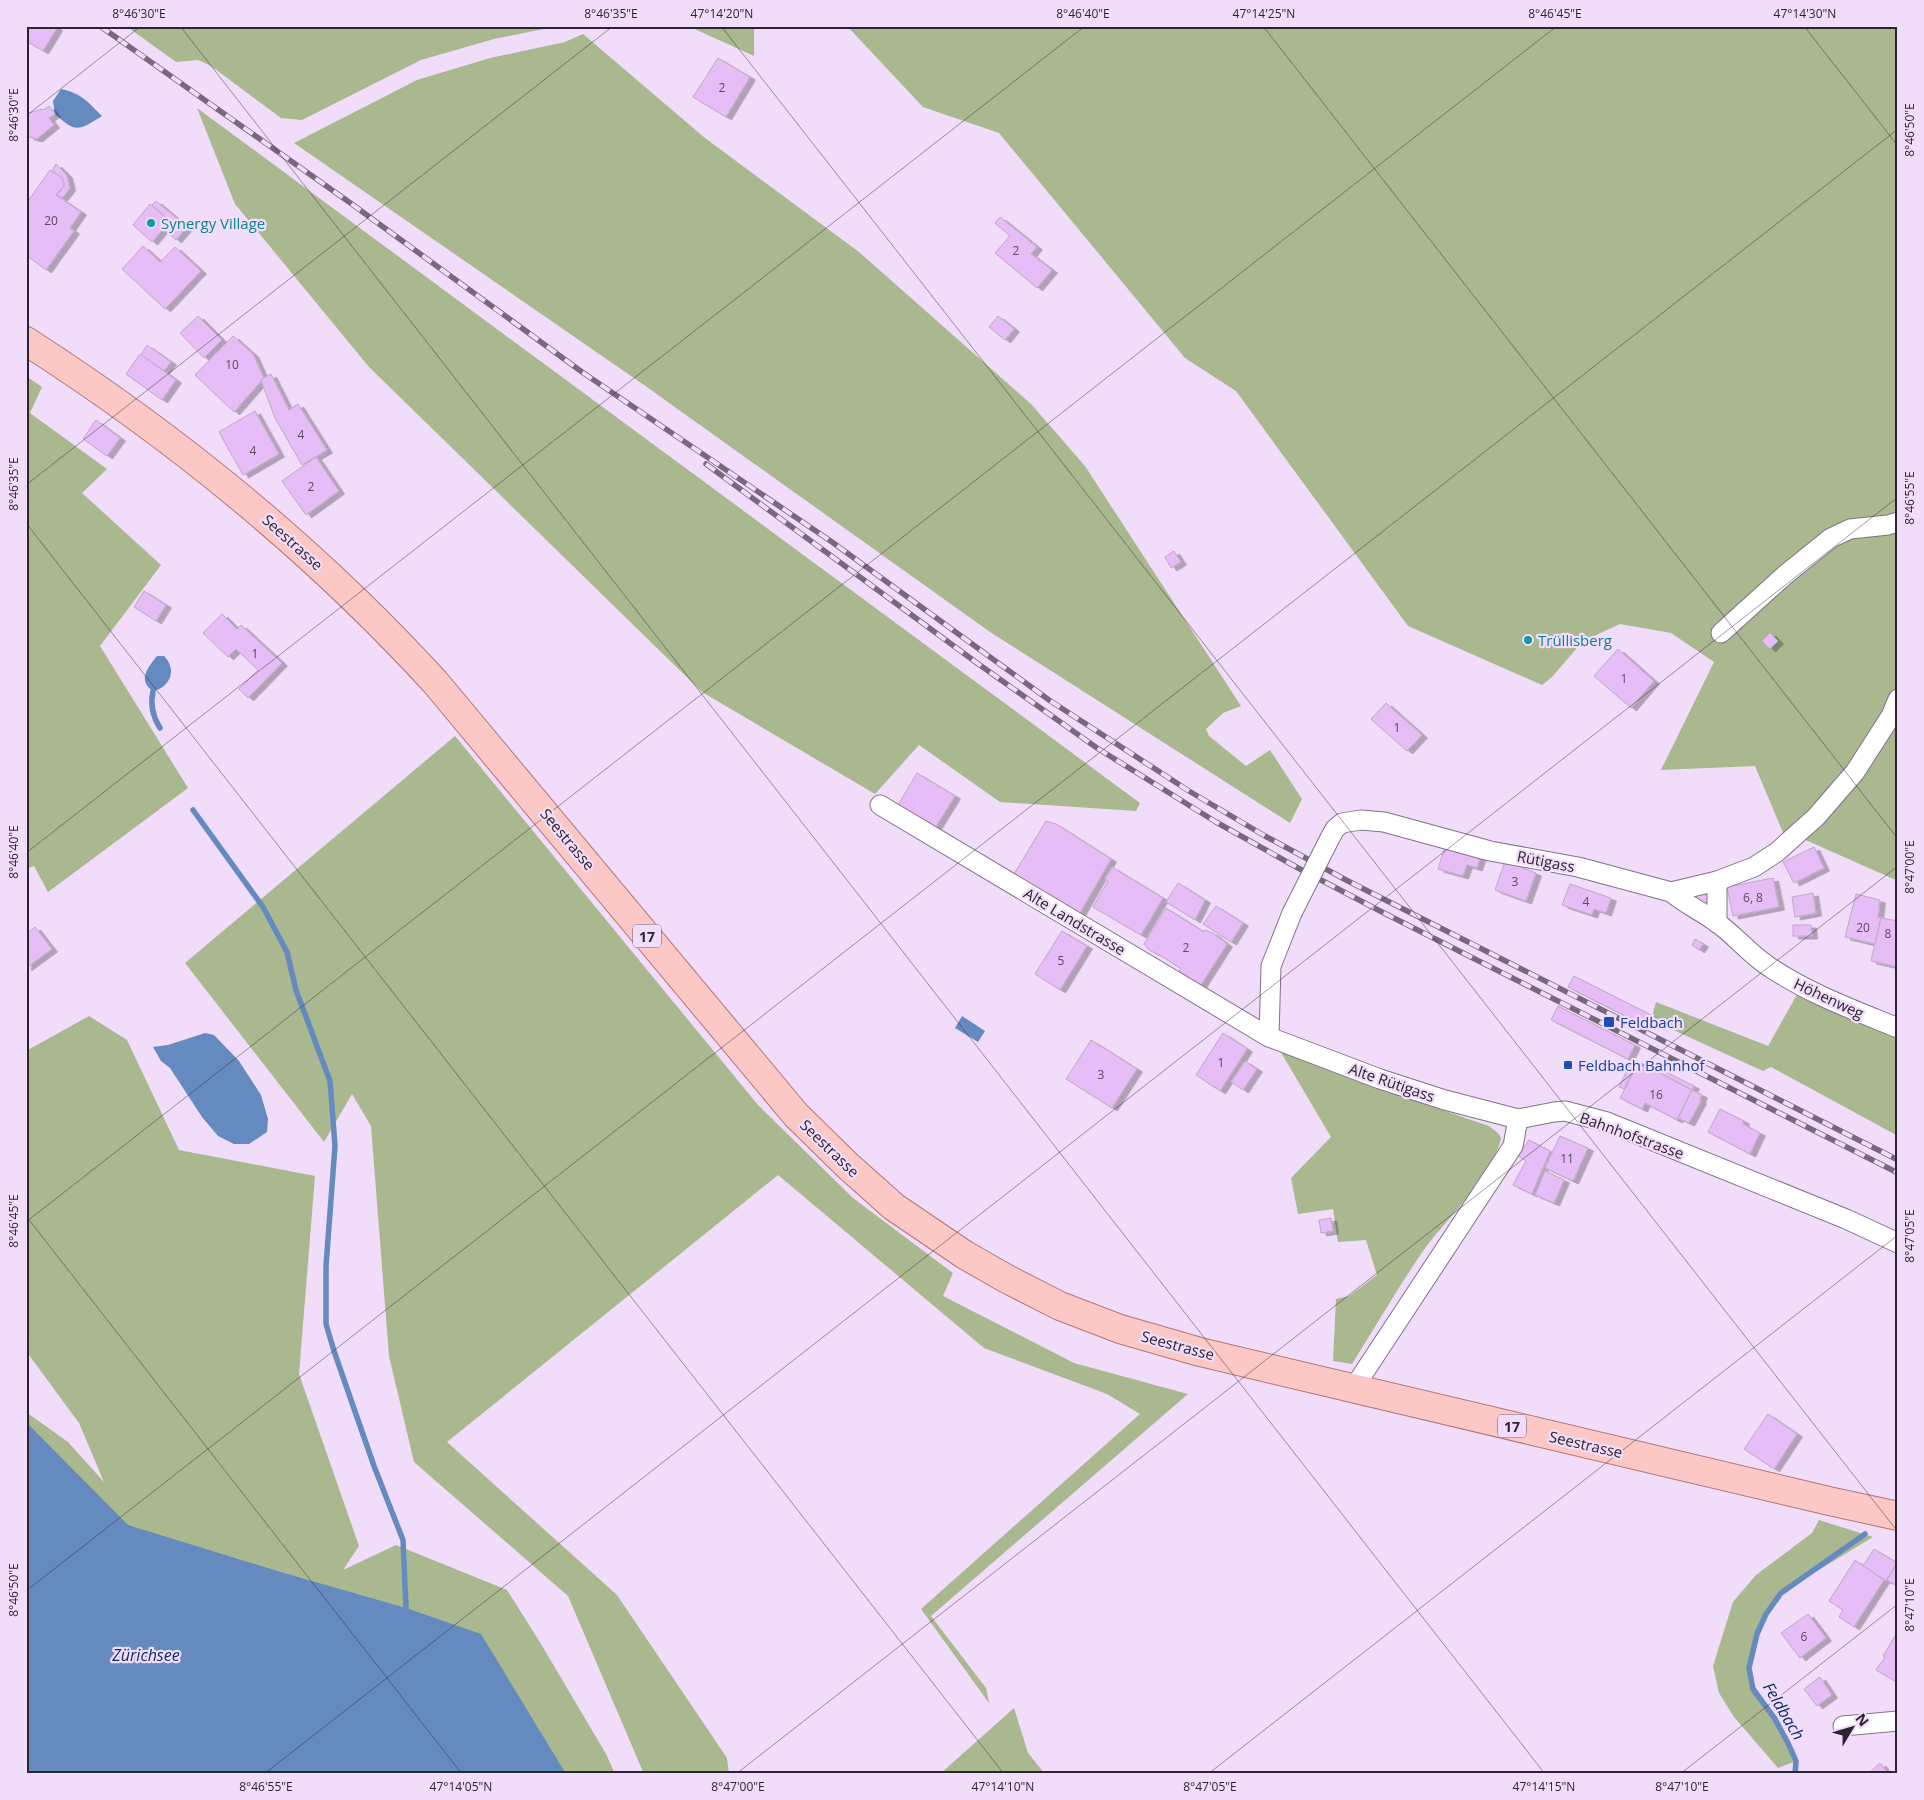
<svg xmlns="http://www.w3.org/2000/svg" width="1924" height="1800" viewBox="0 0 1924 1800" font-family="'Open Sans',sans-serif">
<defs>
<filter id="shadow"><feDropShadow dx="5.5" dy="3" stdDeviation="0" flood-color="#0004"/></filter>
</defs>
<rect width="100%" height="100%" fill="#f1dcfa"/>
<!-- green -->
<g fill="#a9b88f">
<polygon points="126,26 558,26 494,39 421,60 302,120 281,118 211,66 198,60 176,62"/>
<polygon points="688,26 754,26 754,56"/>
<polygon points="847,26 1898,26 1898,881 1801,838 1784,835 1755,766 1661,770 1714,662 1671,633 1620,624 1583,641 1552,677 1542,685 1408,626 1236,391 1185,358 999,133 923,107"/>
<polygon points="583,34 705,138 859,252 1031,404 1085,466 1241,706 1223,713 1206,729 1209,736 1246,766 1270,750 1302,799 1290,823 990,632 644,385 294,143 417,80 490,58 565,42"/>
<polygon points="197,108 1140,803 1136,811 1000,802 919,745 875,794 702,692 369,367 235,204"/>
<polygon points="26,376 42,387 30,413 107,469 82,493 161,565 100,646 188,788 48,892 34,866 26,869"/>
<polygon points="455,736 758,1105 853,1198 953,1273 943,1296 1074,1363 1188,1394 931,1616 986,1688 989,1703 921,1609 1140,1414 1107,1394 984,1348 778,1175 447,1442 617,1595 727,1758 729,1774 644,1774 568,1596 414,1462 389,1356 371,1126 352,1094 324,1142 185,963"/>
<polygon points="1799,991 1898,1034 1898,1136 1771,1067 1763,1071 1658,1023 1653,1013 1656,1002 1768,1046"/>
<polygon points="89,1016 127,1040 179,1150 315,1176 299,1374 359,1546 343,1570 396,1545 507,1590 541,1644 606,1754 615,1774 530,1774 152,1563 26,1456 26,1412 68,1442 104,1482 79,1423 26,1351 26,1051"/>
<path d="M1279,1049L1378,1088L1489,1126L1499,1134L1501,1139C1490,1181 1448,1216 1423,1251C1398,1287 1376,1326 1352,1364L1333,1361L1336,1299L1349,1296L1377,1275L1366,1240L1338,1242L1333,1209L1298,1214L1291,1178L1331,1137Z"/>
<polygon points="1819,1520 1873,1537 1781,1593 1766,1614 1757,1634 1749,1668 1753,1689 1775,1719 1788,1743 1796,1761 1778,1768 1734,1717 1719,1693 1713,1666 1733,1602 1756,1575 1812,1533"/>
<polygon points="1014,1708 1028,1753 1045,1774 940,1774"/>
</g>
<!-- water -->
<g fill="#658abf">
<path d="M61,89C81,93 88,102 102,116C78,131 76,133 55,114L53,101Z"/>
<path d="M157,656H164C177,669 171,687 153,691C137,681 148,667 157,656Z"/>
<polygon points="962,1016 985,1031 978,1042 955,1028"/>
<polygon points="205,1033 214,1035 239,1061 261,1095 268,1119 267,1132 249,1144 234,1144 218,1136 202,1117 170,1068 161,1061 153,1047 168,1045"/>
<polygon points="26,1422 128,1525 284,1573 406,1608 481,1634 566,1774 26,1774"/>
</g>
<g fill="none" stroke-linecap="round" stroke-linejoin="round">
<!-- stream -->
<g stroke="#658abf" stroke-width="5.5">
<path d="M153,691C150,705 153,717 160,728"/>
<polyline points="193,810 263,907 287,952 296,990 330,1081 335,1146 326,1266 326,1324 334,1351 374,1466 403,1540 406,1608"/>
<polyline points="1795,1774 1796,1761 1788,1743 1775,1719 1753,1689 1749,1668 1757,1634 1766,1614 1781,1593 1865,1534"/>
</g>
</g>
<!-- building -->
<g fill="#e7bdf8" stroke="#bda8c5" filter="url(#shadow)">
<polygon points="26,26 55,26 57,28 43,51 26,41"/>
<polygon points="718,58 750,77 726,117 693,97"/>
<polygon points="49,106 55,114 49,118 54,125 37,139 29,137 26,133 26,114 42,109 43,110"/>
<polygon points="56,164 67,175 70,188 62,198 57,195 64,186 62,178 52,171"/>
<polygon points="50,170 62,178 64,183 64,186 56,195 81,212 70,228 74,231 46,270 26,255 26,204"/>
<polygon points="156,201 187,227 176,240 163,229 170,221 152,205"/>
<polygon points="150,204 170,221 152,242 133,225"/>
<polygon points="1000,217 1037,247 1031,254 1052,270 1037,288 995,253 1010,236 995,223"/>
<polygon points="143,246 160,262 175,247 201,271 165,309 122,269"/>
<polygon points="198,316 222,340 204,358 180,333"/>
<polygon points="998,316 1014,329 1005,340 989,327"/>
<polygon points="233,336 253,354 264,378 234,412 195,375"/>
<polygon points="147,345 171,362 164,371 141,355"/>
<polygon points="140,354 176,380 162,400 126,374"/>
<polygon points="271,374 289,410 298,404 327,450 302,465 275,418 261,380"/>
<polygon points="255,411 279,454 243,475 219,432"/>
<polygon points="96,420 120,438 107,456 83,439"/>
<polygon points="316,457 339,491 306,515 282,481"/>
<polygon points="1174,551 1181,562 1171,568 1165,557"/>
<polygon points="144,591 166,605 156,621 134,607"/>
<polygon points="222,614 237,629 241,625 282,663 248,698 239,689 258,670 236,649 228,657 203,633"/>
<polygon points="1770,633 1778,641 1770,649 1762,641"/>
<polygon points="1618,649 1654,681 1631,708 1594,676"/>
<polygon points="1386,703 1422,735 1407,751 1371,719"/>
<polygon points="917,773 955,796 934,830 897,807"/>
<polygon points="1046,821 1056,824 1111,859 1080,913 1043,891 1034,888 1021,881 1014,874"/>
<polygon points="1445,847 1480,858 1477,868 1467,865 1463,876 1438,869"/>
<polygon points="1814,847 1824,868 1794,883 1783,862"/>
<polygon points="1505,861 1536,873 1526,901 1495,890"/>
<polygon points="1112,867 1163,898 1141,935 1093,907 1108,881 1105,879"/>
<polygon points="1773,878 1779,907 1733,916 1727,887"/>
<polygon points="1178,883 1205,900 1195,920 1166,902"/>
<polygon points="1570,884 1611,898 1606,913 1594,909 1592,915 1562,905"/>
<polygon points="1698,890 1714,897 1709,907 1693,900"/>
<polygon points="1813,893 1816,913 1795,917 1792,897"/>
<polygon points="1856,894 1880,900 1878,917 1881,918 1875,944 1845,937"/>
<polygon points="1216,906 1243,923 1231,942 1203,924"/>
<polygon points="1166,908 1204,932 1205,930 1213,933 1227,944 1201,985 1194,983 1185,977 1179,971 1181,969 1163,957 1149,950 1144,944"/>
<polygon points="1881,918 1898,921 1898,967 1871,961"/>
<polygon points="1793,925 1811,925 1812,936 1793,936"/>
<polygon points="35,927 52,949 26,968 26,934"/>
<polygon points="1062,931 1087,946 1060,990 1035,974"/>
<polygon points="1695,939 1703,944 1699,950 1692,945"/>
<polygon points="1574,976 1651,1015 1645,1026 1568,987"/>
<polygon points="1558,1006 1635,1045 1628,1059 1551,1020"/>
<polygon points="1223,1033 1247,1049 1220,1091 1196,1075"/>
<polygon points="1091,1040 1137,1069 1112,1108 1066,1079"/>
<polygon points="1245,1061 1257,1069 1243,1090 1231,1082"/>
<polygon points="1639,1062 1692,1090 1677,1120 1645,1103 1642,1109 1620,1098"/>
<polygon points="1629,1066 1634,1069 1624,1089 1619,1087"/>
<polygon points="1662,1070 1694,1086 1692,1090 1660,1073"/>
<polygon points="1692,1090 1702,1095 1700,1100 1701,1101 1689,1123 1678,1118"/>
<polygon points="1720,1109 1744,1121 1743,1124 1760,1133 1750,1154 1708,1132"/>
<polygon points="1560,1136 1588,1148 1573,1181 1545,1168"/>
<polygon points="1529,1140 1550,1151 1532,1194 1513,1185 1526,1161 1518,1156"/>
<polygon points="1545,1171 1564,1180 1554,1203 1535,1195"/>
<polygon points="1331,1218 1333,1231 1321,1233 1319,1220"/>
<polygon points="1768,1414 1797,1434 1774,1469 1744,1449"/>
<polygon points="1874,1549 1897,1563 1886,1581 1863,1566"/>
<polygon points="1855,1560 1884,1580 1854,1627 1839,1617 1843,1610 1829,1601"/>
<polygon points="1896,1565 1898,1566 1898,1587 1887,1580"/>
<polygon points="1808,1614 1826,1638 1800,1658 1781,1633"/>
<polygon points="1898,1631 1898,1683 1876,1670 1885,1657 1883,1656"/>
<polygon points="1820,1677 1832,1695 1817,1706 1804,1689"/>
<polygon points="1880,1763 1889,1774 1868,1774"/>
</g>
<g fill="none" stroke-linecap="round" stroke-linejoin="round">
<!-- minor casing -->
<g stroke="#83708b" stroke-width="21">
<g id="minor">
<polyline points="1721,633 1785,575 1831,538 1850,529 1888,525 1898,522"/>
<polyline points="880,805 1269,1037 1380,1079 1445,1100 1518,1119 1554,1112 1565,1111 1607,1122 1846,1219 1898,1243"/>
<polyline points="1330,838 1335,829 1342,823 1361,820 1384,822 1490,851 1578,867 1671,892 1717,881 1754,867 1777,852 1816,817 1855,772 1891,716 1898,699"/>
<path d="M1671,892C1685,904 1701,911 1716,922C1735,935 1750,955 1771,968C1810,994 1854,1010 1898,1028"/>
<polyline points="1717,923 1717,881"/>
<polyline points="1269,1037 1271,966 1292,913"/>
<polyline points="1353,1389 1513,1146 1518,1119"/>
<polyline points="1843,1726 1898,1721"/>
</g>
</g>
<!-- primary casing -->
<g stroke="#b17778" stroke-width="30">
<path id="primary" d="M26,341C177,438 313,549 435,682L796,1115L847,1165L894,1207L965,1255L1007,1279L1060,1306L1120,1329L1200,1352L1829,1501L1898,1516"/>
</g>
<!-- minor -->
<use href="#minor" stroke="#fff" stroke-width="19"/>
<!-- primary -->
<use href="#primary" stroke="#fbc8c6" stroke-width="28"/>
<!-- rail casing -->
<g stroke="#76697c" stroke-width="5.5">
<g id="rail">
<polyline points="100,26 349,202 582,372 832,542 1049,700 1189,791 1265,836 1346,880 1898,1160"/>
<polyline points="706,464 977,663 1097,748 1216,822 1298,868 1382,912 1898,1173"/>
</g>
</g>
<!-- rail -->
<use href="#rail" stroke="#f1dcfa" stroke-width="4" stroke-dasharray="11" stroke-linecap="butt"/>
<!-- minor-bridge casing -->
<g stroke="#83708b" stroke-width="21" stroke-linecap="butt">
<polyline id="minor-bridge" points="1292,913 1330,838"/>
</g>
<!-- minor-bridge -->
<use href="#minor-bridge" stroke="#fff" stroke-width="19"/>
</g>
<!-- ticks -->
<path fill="none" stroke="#2c242f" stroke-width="1" stroke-opacity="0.45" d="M180,26L1545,1774M721,26L1898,1532M1263,26L1898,839M1804,26L1898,146M26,116L141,26M26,485L613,26M26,523L1004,1774M26,853L1085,26M26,1216L462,1774M26,1222L1557,26M26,1591L1898,129M264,1774L1898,497M736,1774L1898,866M1208,1774L1898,1235M1680,1774L1898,1604"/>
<!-- markers -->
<g fill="#0f9aa8" stroke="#f1dcfa" stroke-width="2">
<circle cx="151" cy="223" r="5"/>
<circle cx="1528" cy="640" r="5"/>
</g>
<g fill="#1a4fb4" stroke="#f1dcfa" stroke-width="2">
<rect x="1603" y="1016" width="12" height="12" rx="2.5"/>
<rect x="1563" y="1060" width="10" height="10" rx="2.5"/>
</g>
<g text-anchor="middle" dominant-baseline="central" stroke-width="4.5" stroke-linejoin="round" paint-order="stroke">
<!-- number labels -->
<g font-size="12" fill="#5b4a61">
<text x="722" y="87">2</text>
<text x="51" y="220">20</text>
<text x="1016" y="250">2</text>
<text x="232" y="364">10</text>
<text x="301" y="434">4</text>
<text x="253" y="450">4</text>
<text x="311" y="486">2</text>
<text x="255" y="653">1</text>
<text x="1624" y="678">1</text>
<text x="1397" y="727">1</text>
<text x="1515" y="881">3</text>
<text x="1753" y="897">6, 8</text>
<text x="1586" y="901">4</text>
<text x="1863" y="927">20</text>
<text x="1888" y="933">8</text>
<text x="1186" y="947">2</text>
<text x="1061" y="960">5</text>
<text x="1221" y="1062">1</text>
<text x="1101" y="1074">3</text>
<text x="1656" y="1094">16</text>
<text x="1567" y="1158">11</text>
<text x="1804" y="1636">6</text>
</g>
<!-- shield labels -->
<g fill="#f1dcfa" stroke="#675b6c" stroke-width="1">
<rect x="633" y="924.5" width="28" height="23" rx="4"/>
<rect x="1498" y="1414.5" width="28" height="23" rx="4"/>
</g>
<g font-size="14" font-weight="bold" fill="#2c242f">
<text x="647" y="936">17</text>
<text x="1512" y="1426">17</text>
</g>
<!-- culture labels -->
<g font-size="15" fill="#0d838f" stroke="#f1dcfa" text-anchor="start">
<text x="161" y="223">Synergy Village</text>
<text x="1538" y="640">Trüllisberg</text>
</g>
<!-- street labels -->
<g font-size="15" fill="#2c242f" stroke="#f1dcfa">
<text transform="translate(293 542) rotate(42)">Seestrasse</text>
<text transform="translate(568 839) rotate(50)">Seestrasse</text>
<text transform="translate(1546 861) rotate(11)">Rütigass</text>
<text transform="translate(1075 921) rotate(31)">Alte Landstrasse</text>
<text transform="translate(1829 998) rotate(25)">Höhenweg</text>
<text transform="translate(1392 1082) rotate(19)">Alte Rütigass</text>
<text transform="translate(1632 1135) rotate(20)">Bahnhofstrasse</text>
<text transform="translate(830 1148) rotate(44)">Seestrasse</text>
<text transform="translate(1178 1345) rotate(15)">Seestrasse</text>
<text transform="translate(1586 1444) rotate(13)">Seestrasse</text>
</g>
<!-- transit labels -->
<g font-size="15" fill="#164399" stroke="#f1dcfa" text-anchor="start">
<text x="1620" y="1022">Feldbach</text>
<text x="1578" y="1065">Feldbach Bahnhof</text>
</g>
<!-- water labels -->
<g font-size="16" font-style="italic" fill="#0a2f60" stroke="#f1dcfa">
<text x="146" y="1655">Zürichsee</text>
<text transform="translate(1784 1711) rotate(59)">Feldbach</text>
</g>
</g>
<!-- border -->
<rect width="1924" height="1800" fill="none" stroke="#f1dcfa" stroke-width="55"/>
<!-- north arrow -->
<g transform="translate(1852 1728) rotate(52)" stroke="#f1dcfa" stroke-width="4" paint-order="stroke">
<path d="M0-4L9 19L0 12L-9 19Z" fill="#2c242f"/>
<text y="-8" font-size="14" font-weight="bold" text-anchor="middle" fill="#2c242f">N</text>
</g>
<rect x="28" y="28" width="1868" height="1744" fill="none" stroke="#2c242f" stroke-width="2"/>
<g font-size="12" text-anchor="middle" fill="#2c242f">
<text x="139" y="18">8°46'30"E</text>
<text x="611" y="18">8°46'35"E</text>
<text x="722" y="18">47°14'20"N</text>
<text x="1083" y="18">8°46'40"E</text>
<text x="1264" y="18">47°14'25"N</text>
<text x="1555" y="18">8°46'45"E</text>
<text x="1805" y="18">47°14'30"N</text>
<text transform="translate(14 115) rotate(-90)" y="4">8°46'30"E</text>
<text transform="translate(1910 130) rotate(-90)" y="4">8°46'50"E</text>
<text transform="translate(14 484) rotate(-90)" y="4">8°46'35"E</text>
<text transform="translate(1910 498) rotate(-90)" y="4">8°46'55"E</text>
<text transform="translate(14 852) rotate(-90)" y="4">8°46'40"E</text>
<text transform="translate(1910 867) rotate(-90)" y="4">8°47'00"E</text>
<text transform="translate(14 1221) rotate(-90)" y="4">8°46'45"E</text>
<text transform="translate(1910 1236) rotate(-90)" y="4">8°47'05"E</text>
<text transform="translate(14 1590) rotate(-90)" y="4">8°46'50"E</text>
<text transform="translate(1910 1605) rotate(-90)" y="4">8°47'10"E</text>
<text x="266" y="1791">8°46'55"E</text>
<text x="461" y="1791">47°14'05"N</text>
<text x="738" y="1791">8°47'00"E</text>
<text x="1003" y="1791">47°14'10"N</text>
<text x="1210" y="1791">8°47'05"E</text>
<text x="1544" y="1791">47°14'15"N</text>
<text x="1682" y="1791">8°47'10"E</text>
</g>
</svg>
